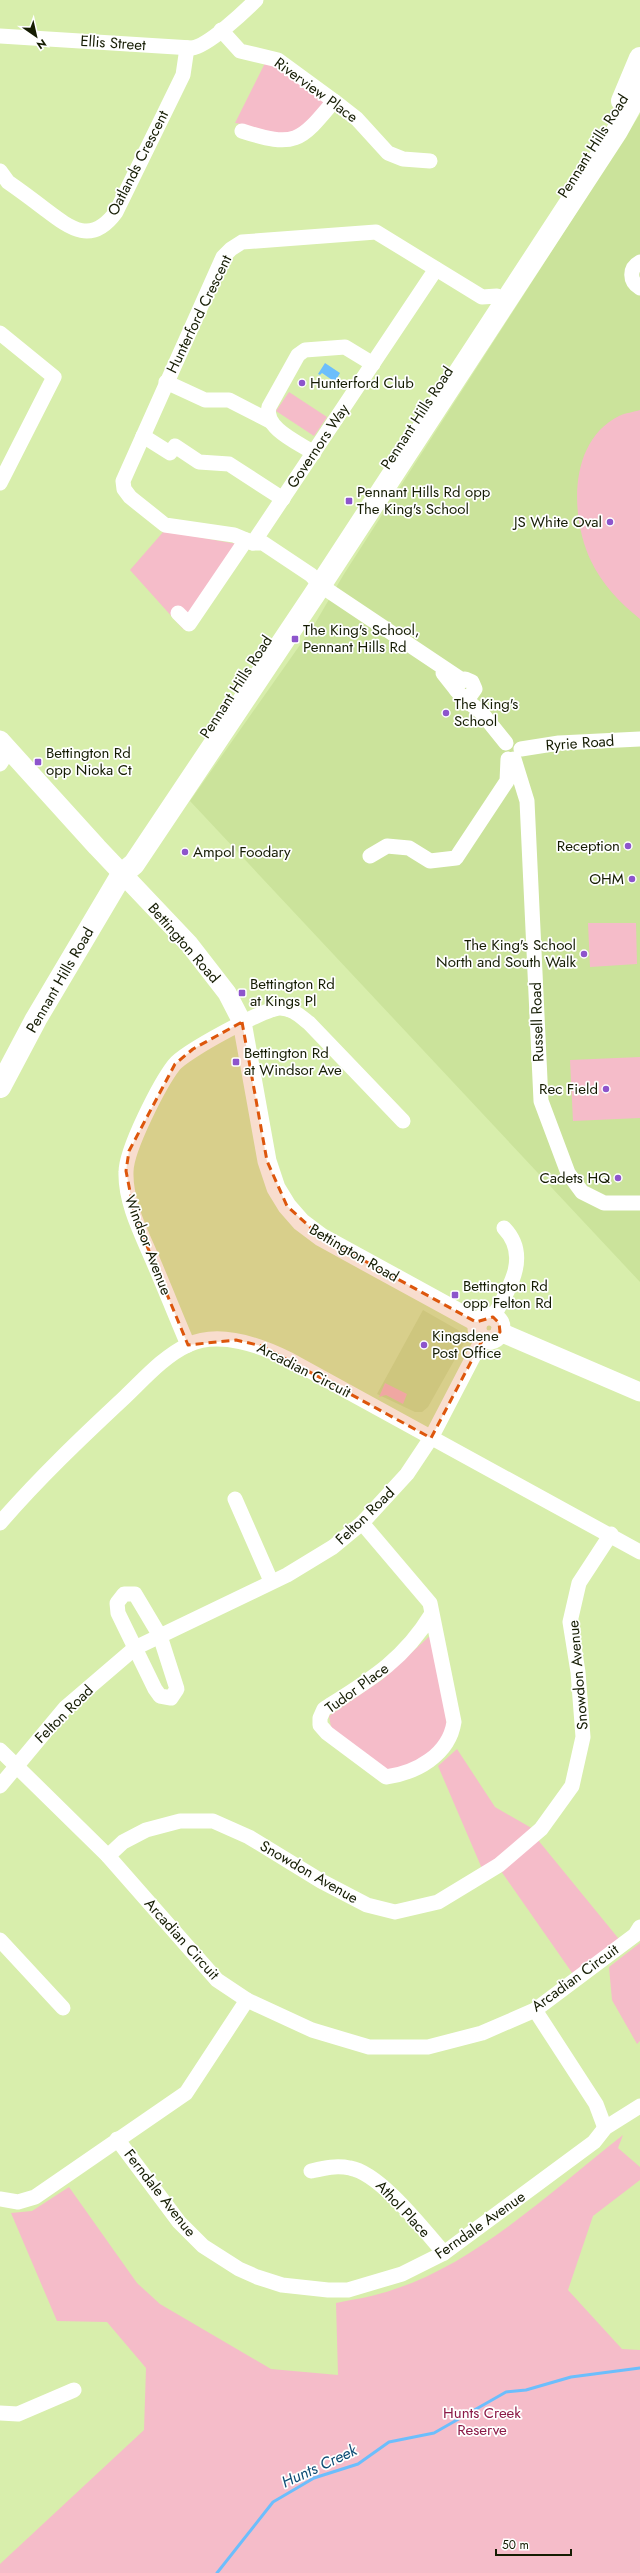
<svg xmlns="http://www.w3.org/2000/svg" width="640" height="2573" viewBox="0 0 640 2573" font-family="Jost,sans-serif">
<rect width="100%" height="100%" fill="#d8eeac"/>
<!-- built -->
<g fill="#cbe39b">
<polygon points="640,114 640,1282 190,801 314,625 344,574"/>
<polygon points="423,1310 458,1330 463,1336 464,1343 428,1407 422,1412 415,1412 377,1394"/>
</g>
<!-- green -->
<g fill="#f5bcc9">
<path d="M265,63L271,64L326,101C320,109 313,123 305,129C286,142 256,125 235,123Z"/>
<polygon points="289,392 327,417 314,436 276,411"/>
<path d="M640,410V619C620,603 602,584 591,561C570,517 568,441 619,416C625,413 634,412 640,410Z"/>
<polygon points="164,531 237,544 183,629 130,570"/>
<polygon points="588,923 636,923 637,964 590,967"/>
<polygon points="640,1057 640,1118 573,1121 570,1060"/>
<polygon points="385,1383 407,1394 403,1404 386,1395 379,1397"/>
<polygon points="434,1632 448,1733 426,1759 405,1770 385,1770 332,1732 329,1716 383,1679"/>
<polygon points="457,1749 495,1807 535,1830 483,1871 438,1766"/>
<polygon points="538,1840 623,1944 575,1977 501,1871"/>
<polygon points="640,1943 640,2041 637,2044 612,2000 609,1967"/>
<path d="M623,2135L618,2148L640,2167V2180L593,2216L568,2290L622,2349L640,2350V2573H0V2564L144,2430L146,2368L107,2322L57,2321L11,2213L32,2211L69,2187L137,2283L160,2304L271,2369L338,2375L336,2303C356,2299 376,2296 395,2289C478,2262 555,2188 623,2135Z"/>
</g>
<!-- water -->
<polygon fill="#6cbefc" points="325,363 340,373 335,382 322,373 320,375 318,374"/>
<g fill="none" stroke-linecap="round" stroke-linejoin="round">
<!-- stream -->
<polyline stroke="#6cbefc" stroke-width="3" points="217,2573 273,2502 314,2478 358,2464 389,2442 434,2433 506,2392 526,2390 571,2377 640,2368"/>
<!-- minor -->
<g stroke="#fff" stroke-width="15">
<polyline points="221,30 240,51 278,60 334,101 357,119 388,153 403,159 430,161"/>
<path d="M0,36L192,48C208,46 244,12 256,0"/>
<path d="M242,131C295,148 300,142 334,101"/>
<path d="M0,171L8,182C21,191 33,200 46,210C71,229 92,245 116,212L183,75L187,48"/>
<path d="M640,262C629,268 629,281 640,288"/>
<polyline points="0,333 54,377 0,483"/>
<polyline points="166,382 205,400 229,400 270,421"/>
<polyline points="143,436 170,453 175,446 199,462 229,464 283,499"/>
<path d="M314,453C299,443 263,428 269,407L298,355L305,350L345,347L373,364"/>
<polyline points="253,543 436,269"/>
<polyline points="178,613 189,624 246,540"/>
<polyline points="443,673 462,697 470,696 475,689 472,682 465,679 458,684 456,690"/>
<polyline points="462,680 320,585 311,575 263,543 253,543 234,535 165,525 130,497 124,489 123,481 223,257 231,249 242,242 376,232 482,297 497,296"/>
<polyline points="462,697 481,712 506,743"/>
<polyline points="521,749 559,743 640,739"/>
<polyline points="514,759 527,801 541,1101 568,1173 582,1192 604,1203 640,1203"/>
<polyline points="0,764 9,750"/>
<polyline points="370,856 387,846 409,848 430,861 456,858 507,781 508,759"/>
<path d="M493,1317C509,1289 531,1256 504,1228"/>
<path d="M188,1345C176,1317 165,1289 153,1261C141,1233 125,1202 126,1172C126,1149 160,1083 174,1065C184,1052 265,1008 280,1008C292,1008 300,1016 309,1023L403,1121"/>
<polyline points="235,1499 271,1581"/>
<path d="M0,1523C39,1478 81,1438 125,1397C144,1379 164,1356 188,1345C219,1330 262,1346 290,1360L640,1552"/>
<path d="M362,1523L430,1603L454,1722C449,1755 416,1773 386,1777L327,1733L320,1725V1718L324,1709C368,1681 403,1661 431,1615"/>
<polygon points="124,1594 135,1594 160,1636 177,1689 171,1698 160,1696 155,1689 118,1613 117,1603"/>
<polyline points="0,1750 108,1856 217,1980 247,2000 312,2030 369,2047 428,2047 482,2033 535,2010 635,1935 640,1927"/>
<polyline points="0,1786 65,1708 135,1648 287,1575 333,1547 362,1523 407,1474 431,1438 483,1338"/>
<polyline points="108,1856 123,1842 146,1830 180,1821 213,1821 249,1837 321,1881 367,1905 395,1912 438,1902 499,1865 541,1829 572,1786 583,1737 578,1672 570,1622 579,1583 611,1534"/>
<polyline points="0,1940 63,2008"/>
<polyline points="535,2010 596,2104 605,2128"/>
<polyline points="117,2139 179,2222 203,2246 239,2269 257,2277 282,2285 328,2290 348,2290 402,2274 444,2253 594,2142 605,2128 640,2106"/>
<path d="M311,2171C324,2168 336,2165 350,2168C380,2173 423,2229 444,2253"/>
<polyline points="0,2199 18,2202 35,2197 186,2093 247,2000"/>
<polyline points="0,2413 18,2414 74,2390"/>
</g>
<!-- major -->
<g stroke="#fff" stroke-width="19">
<polyline points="0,740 97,847 189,944 227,993 242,1022 267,1161 276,1188 287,1206 301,1222 321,1237 478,1323"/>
<circle cx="489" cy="1328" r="12"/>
<polyline points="500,1332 640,1392"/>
</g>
<!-- highway -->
<g stroke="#fff" stroke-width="22">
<polyline points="622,101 640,58"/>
<polyline points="0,1087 36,1019 122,874 134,864 314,595 617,131 640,89"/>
</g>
</g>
<!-- marked area -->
<path fill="#dd560c" fill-opacity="0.2" stroke="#dd560c" stroke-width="3" stroke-dasharray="8 5" stroke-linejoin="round" d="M242,1022L267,1161L287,1206L321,1237L476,1322L493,1317L499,1323L500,1332L493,1339H483L431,1438L262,1346L236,1340L188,1345L135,1217L126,1171L129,1151L175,1064L193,1049Z"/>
<!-- markers -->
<g fill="#8d55cc" stroke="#fff" stroke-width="1.5">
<circle cx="302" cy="383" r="4"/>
<rect x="345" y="497" width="8" height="8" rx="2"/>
<circle cx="610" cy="522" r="4"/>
<rect x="291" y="635" width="8" height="8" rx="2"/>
<circle cx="446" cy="713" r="4"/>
<rect x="34" y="758" width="8" height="8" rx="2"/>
<circle cx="628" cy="846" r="4"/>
<circle cx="185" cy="852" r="4"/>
<circle cx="632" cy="879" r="4"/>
<circle cx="584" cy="954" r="4"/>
<rect x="238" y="989" width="8" height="8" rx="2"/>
<rect x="232" y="1058" width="8" height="8" rx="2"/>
<circle cx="606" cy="1089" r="4"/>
<circle cx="618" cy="1178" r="4"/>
<rect x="451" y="1291" width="8" height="8" rx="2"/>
<circle cx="424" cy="1345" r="4"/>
</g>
<g text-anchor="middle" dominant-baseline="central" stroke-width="3.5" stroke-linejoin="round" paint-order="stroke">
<!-- street labels -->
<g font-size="15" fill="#151c03" stroke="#fff">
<text transform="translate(113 43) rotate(4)">Ellis Street</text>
<text transform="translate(316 90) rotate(36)">Riverview Place</text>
<text transform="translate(593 146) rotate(-58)">Pennant Hills Road</text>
<text transform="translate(138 163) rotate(-63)">Oatlands Crescent</text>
<text transform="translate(199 314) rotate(-64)">Hunterford Crescent</text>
<text transform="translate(417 418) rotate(-57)">Pennant Hills Road</text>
<text transform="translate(318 446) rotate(-56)">Governors Way</text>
<text transform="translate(236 687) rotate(-57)">Pennant Hills Road</text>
<text transform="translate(580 743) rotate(-4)">Ryrie Road</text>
<text transform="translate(184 943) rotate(49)">Bettington Road</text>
<text transform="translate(60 980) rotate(-60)">Pennant Hills Road</text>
<text transform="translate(537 1022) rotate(-92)">Russell Road</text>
<text transform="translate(148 1245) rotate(69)">Windsor Avenue</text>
<text transform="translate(354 1253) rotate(30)">Bettington Road</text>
<text transform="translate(304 1370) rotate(27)">Arcadian Circuit</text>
<text transform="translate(365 1516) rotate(-44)">Felton Road</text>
<text transform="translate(578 1675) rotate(-95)">Snowdon Avenue</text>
<text transform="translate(357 1688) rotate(-36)">Tudor Place</text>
<text transform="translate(64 1714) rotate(-45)">Felton Road</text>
<text transform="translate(309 1872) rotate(30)">Snowdon Avenue</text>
<text transform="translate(182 1939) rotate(48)">Arcadian Circuit</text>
<text transform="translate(575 1978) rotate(-36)">Arcadian Circuit</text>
<text transform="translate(160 2193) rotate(52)">Ferndale Avenue</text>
<text transform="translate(403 2209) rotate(47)">Athol Place</text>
<text transform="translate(480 2225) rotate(-35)">Ferndale Avenue</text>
</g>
<!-- poi labels -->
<g font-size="15" fill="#151c03" stroke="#fff" text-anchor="start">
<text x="310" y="383">Hunterford Club</text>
<text x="357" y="492">Pennant Hills Rd opp<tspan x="357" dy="17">The King's School</tspan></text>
<text x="602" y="522" text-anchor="end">JS White Oval</text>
<text x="303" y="630">The King's School,<tspan x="303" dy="17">Pennant Hills Rd</tspan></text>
<text x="454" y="704">The King's<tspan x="454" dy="17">School</tspan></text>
<text x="46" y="753">Bettington Rd<tspan x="46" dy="17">opp Nioka Ct</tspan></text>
<text x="620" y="846" text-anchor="end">Reception</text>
<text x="193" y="852">Ampol Foodary</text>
<text x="624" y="879" text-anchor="end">OHM</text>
<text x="576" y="945" text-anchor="end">The King's School<tspan x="576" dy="17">North and South Walk</tspan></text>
<text x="250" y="984">Bettington Rd<tspan x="250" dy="17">at Kings Pl</tspan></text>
<text x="244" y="1053">Bettington Rd<tspan x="244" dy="17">at Windsor Ave</tspan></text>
<text x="598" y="1089" text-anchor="end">Rec Field</text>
<text x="610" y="1178" text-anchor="end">Cadets HQ</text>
<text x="463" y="1286">Bettington Rd<tspan x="463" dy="17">opp Felton Rd</tspan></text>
<text x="432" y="1336">Kingsdene<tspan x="432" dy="17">Post Office</tspan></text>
</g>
<!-- park labels -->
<g font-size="15" fill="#8b1a47" stroke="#fff">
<text x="482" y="2413">Hunts Creek<tspan x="482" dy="17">Reserve</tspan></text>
</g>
<!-- water labels -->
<g font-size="16" font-style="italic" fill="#0e4d75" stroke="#fff">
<text transform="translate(319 2466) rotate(-25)">Hunts Creek</text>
</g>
</g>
<!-- north arrow -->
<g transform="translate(36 36) rotate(146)" stroke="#ffffff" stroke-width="3" paint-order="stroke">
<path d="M0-3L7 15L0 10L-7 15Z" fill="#151c03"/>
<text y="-6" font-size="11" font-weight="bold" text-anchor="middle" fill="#151c03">N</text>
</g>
<!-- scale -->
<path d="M496 2549v6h75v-6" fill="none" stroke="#151c03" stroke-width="2"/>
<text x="502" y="2549" font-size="12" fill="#151c03" stroke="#ffffff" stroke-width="3" paint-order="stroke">50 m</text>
</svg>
